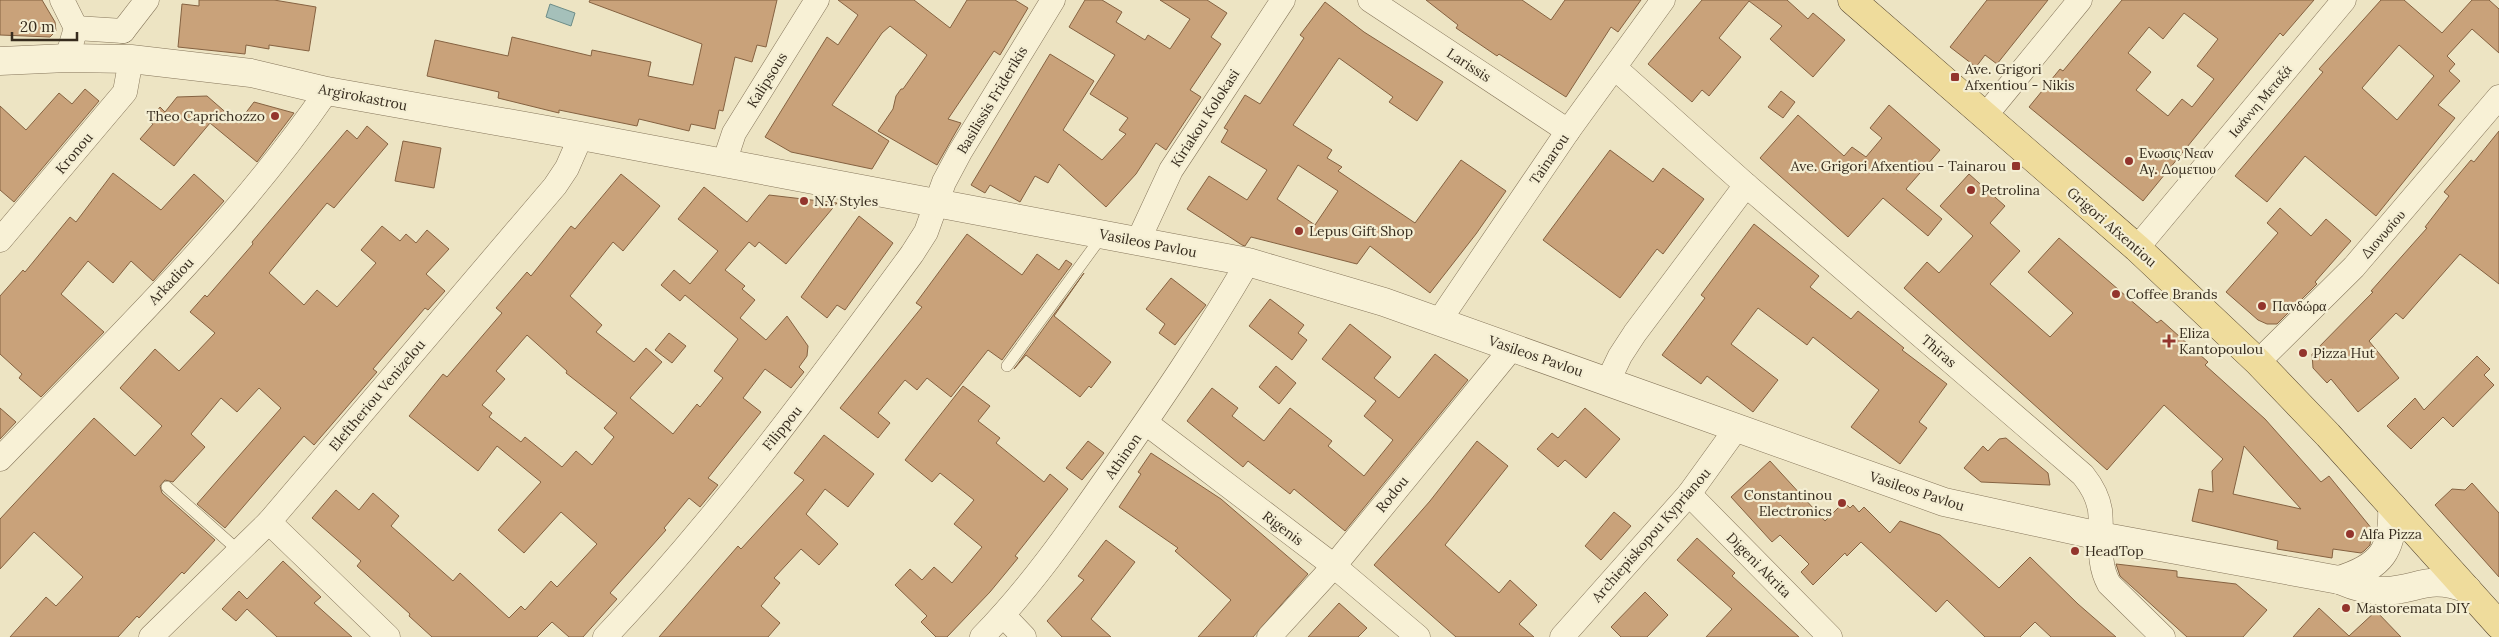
<svg xmlns="http://www.w3.org/2000/svg" width="2499" height="637" viewBox="0 0 2499 637" font-family="Lora,serif">
<rect width="100%" height="100%" fill="#ede4c3"/>
<!-- water -->
<polygon fill="#a5c0ba" stroke="#6d8d88" points="550,4 575,13 571,26 546,17"/>
<!-- building -->
<g fill="#c9a27a" stroke="#856241" fill-rule="evenodd">
<polygon points="0,0 42,0 55,22 56,31 50,37 0,35"/>
<polygon points="199,0 274,0 316,7 309,51 269,45 269,49 246,45 245,54 178,47 182,4 199,6"/>
<polygon points="590,0 777,0 766,47 757,45 752,62 735,57 723,111 719,110 715,129 691,124 689,131 639,119 637,126 559,110 559,113 498,98 499,92 427,76 435,40 508,56 512,37 591,56 592,50 651,62 648,76 693,85 702,44 589,2"/>
<polygon points="838,0 914,0 950,28 967,0 1015,0 1028,8 1000,55 994,51 948,119 961,123 937,165 878,131 893,109 896,96 901,89 903,89 927,55 890,26 882,33 832,105 889,141 872,169 791,152 765,137 827,37 838,45 858,15"/>
<polygon points="1085,0 1102,0 1122,12 1116,22 1145,40 1148,35 1170,49 1190,19 1160,0 1207,0 1227,13 1211,37 1221,44 1190,90 1201,97 1166,150 1156,143 1136,174 1106,207 1059,164 1048,183 1035,176 1020,202 990,185 985,193 971,185 1050,54 1094,81 1063,130 1102,160 1126,134 1119,130 1128,118 1090,94 1115,55 1069,27"/>
<polygon points="1426,0 1522,0 1551,20 1565,0 1641,0 1618,32 1611,27 1566,97 1499,54 1497,56 1456,28 1458,25"/>
<polygon points="1702,0 1787,0 1808,19 1813,13 1845,40 1813,77 1770,39 1782,26 1749,1 1719,38 1741,57 1709,96 1702,90 1692,102 1648,64"/>
<polygon points="1987,0 2048,0 1997,64 1985,55 1976,67 1950,47"/>
<path d="M2122,0H2314L2283,36L2280,33L2143,201L2029,107L2060,69L2063,71ZM2184,13L2218,39L2197,66L2214,79L2192,107L2182,99L2168,116L2136,90L2151,72L2128,53L2149,27L2163,39Z"/>
<path d="M2381,0H2404L2442,33L2472,0H2489L2499,9V53L2472,29L2447,56L2455,64L2449,71L2460,81L2438,105L2455,118L2376,216L2305,156L2267,202L2235,176L2323,72L2319,69ZM2399,45L2434,76L2397,120L2362,88Z"/>
<path d="M1325,2L1364,32L1443,82L1417,121L1389,102L1393,97L1339,58L1293,125L1332,150L1327,158L1342,167L1338,171L1415,223L1461,160L1506,191L1476,234L1430,293L1370,246L1357,264L1251,237L1245,246L1242,245L1187,209L1209,176L1247,200L1267,170L1221,142L1228,130L1224,128L1245,95L1260,104L1304,38L1300,35ZM1298,165L1338,191L1315,225L1277,199Z"/>
<polygon points="85,89 99,101 14,202 0,190 0,106 26,130 59,93 72,104"/>
<polygon points="1781,91 1795,102 1783,118 1768,107"/>
<polygon points="207,96 238,123 254,102 294,113 257,162 210,123 174,166 140,139 153,124 149,121 160,107 165,112 177,97"/>
<polygon points="1889,105 1940,150 1906,189 1942,219 1928,236 1883,198 1848,237 1760,158 1798,115 1844,156 1852,147 1866,157 1882,138 1870,128"/>
<polygon points="367,126 388,144 334,208 327,203 269,273 304,305 317,290 337,307 376,263 361,250 382,226 400,241 406,234 416,243 427,230 449,249 426,274 445,291 428,310 425,308 373,369 377,372 314,445 304,436 225,528 197,504 281,408 259,388 237,412 221,398 191,434 205,447 173,482 165,480 160,486 162,493 215,540 184,574 182,572 139,618 137,616 118,637 10,637 46,597 56,606 83,577 34,532 0,569 0,519 94,418 135,456 162,426 120,388 155,349 179,371 215,333 190,312 205,295 207,297 253,244 252,242 347,130 357,139"/>
<polygon points="2499,131 2499,284 2460,254 2403,319 2396,313 2369,341 2399,378 2358,412 2331,379 2327,383 2313,368 2312,354 2373,292 2371,291 2427,228 2425,227 2449,196 2444,192 2471,160 2474,162"/>
<polygon points="403,141 441,148 434,188 395,181"/>
<polygon points="1610,150 1653,182 1663,168 1704,199 1663,254 1657,249 1620,298 1543,240"/>
<polygon points="113,173 161,210 194,174 224,201 153,281 131,261 113,283 88,261 61,294 104,332 41,397 19,378 22,374 0,354 0,296 23,270 25,272 70,217 76,222"/>
<path d="M621,174L660,206L623,251L613,242L570,296L602,325L596,332L634,362L646,348L662,362L630,398L673,434L697,404L700,407L723,378L714,371L738,339L685,295L680,301L661,285L674,270L690,284L718,251L678,219L704,187L747,222L769,195L837,203L786,264L759,242L755,247L749,242L725,270L745,286L742,289L755,300L740,318L766,340L787,316L808,346L807,356L799,367L804,372L791,388L765,369L743,398L761,412L708,478L718,485L700,507L689,498L664,528L666,530L610,593L617,599L583,637H569L552,622L537,637H432L409,616L410,614L357,566L361,561L312,518L336,490L359,510L373,493L399,516L391,526L453,581L460,573L509,618L521,606L525,610L551,581L557,587L597,544L561,512L524,553L498,530L541,482L497,446L478,471L409,416L443,374L447,377L502,313L496,308L527,272L531,276L571,226L575,229ZM527,335L567,371L566,373L617,413L604,428L614,437L592,465L576,451L562,467L525,437L521,442L489,417L492,413L482,405L505,379L496,371Z"/>
<path d="M1969,174L2005,206L1990,223L2020,251L1990,284L2050,337L2073,313L2028,272L2059,238L2157,323L2161,320L2208,362L2205,365L2265,419L2321,482L2329,476L2372,529L2370,545L2364,551L2361,553L2333,549L2332,558L2277,549L2278,541L2192,521L2199,489L2213,492L2212,471L2223,459L2164,405L2107,470L1904,288L1927,262L1939,273L1973,236L1940,206ZM2244,446L2301,509L2233,494Z"/>
<polygon points="2280,208 2311,236 2326,219 2351,241 2315,282 2317,284 2277,324 2267,324 2258,320 2226,292 2278,233 2267,223"/>
<polygon points="859,216 893,243 845,310 837,305 827,318 801,297"/>
<polygon points="1754,224 1819,276 1810,287 1851,319 1858,311 1904,348 1902,350 1947,384 1919,422 1927,428 1900,464 1851,427 1879,390 1813,337 1807,345 1758,308 1731,344 1778,380 1753,412 1707,376 1701,384 1662,355 1705,298 1701,295"/>
<polygon points="967,234 1022,275 1037,254 1059,270 1066,260 1072,264 1002,360 988,350 951,397 927,378 917,390 905,380 878,413 890,423 878,438 840,408 922,307 916,303"/>
<polygon points="1084,273 1054,316 1111,362 1091,388 1089,386 1080,397 1026,355 1014,369"/>
<polygon points="1171,278 1206,305 1175,345 1159,333 1165,324 1146,309"/>
<polygon points="1270,299 1304,325 1298,333 1307,340 1292,360 1249,326"/>
<polygon points="1350,324 1391,357 1374,378 1399,398 1435,354 1468,380 1345,531 1294,489 1290,494 1248,461 1243,467 1187,421 1212,388 1238,408 1232,416 1264,441 1290,408 1332,441 1328,446 1364,476 1393,440 1364,416 1376,401 1322,359"/>
<polygon points="669,333 686,346 672,363 655,350"/>
<polygon points="2477,356 2490,369 2484,375 2494,385 2453,427 2443,417 2411,449 2387,426 2415,398 2424,410"/>
<polygon points="1276,366 1296,383 1279,404 1259,387"/>
<polygon points="963,386 990,406 978,421 1000,438 996,443 1044,482 1050,474 1068,489 1015,556 1018,558 990,592 947,637 936,637 921,622 927,616 895,585 910,569 922,580 934,567 952,583 982,547 954,524 974,500 940,473 932,482 905,460"/>
<polygon points="0,408 16,422 0,439"/>
<polygon points="1585,408 1620,439 1586,478 1565,460 1558,467 1537,449 1552,433 1558,438"/>
<polygon points="824,435 874,474 848,507 825,489 806,514 838,544 819,565 801,549 774,578 780,583 761,606 780,623 768,637 659,637 738,546 741,549 804,480 794,473"/>
<polygon points="2006,438 2048,473 2050,485 1981,482 1964,468 1983,446 1988,451 1999,439"/>
<polygon points="1088,441 1104,453 1082,480 1066,468"/>
<polygon points="1477,441 1508,466 1445,545 1499,593 1510,580 1537,605 1519,624 1534,637 1456,637 1374,565 1430,501"/>
<polygon points="1151,453 1221,499 1308,574 1253,637 1198,637 1231,600 1175,551 1178,548 1119,507 1141,474 1138,472"/>
<polygon points="1770,461 1825,521 1844,502 1850,508 1853,505 1859,512 1864,507 1890,533 1900,521 1940,535 1999,588 2030,557 2078,604 2116,637 2051,637 2035,622 2020,637 1985,637 1947,600 1936,612 1861,542 1847,556 1845,553 1813,585 1801,572 1809,564 1780,535 1772,542 1731,497"/>
<polygon points="2472,483 2499,513 2499,577 2435,505 2452,489 2465,490"/>
<polygon points="1614,512 1631,526 1601,560 1585,546"/>
<polygon points="1697,538 1735,573 1732,576 1799,637 1706,637 1732,609 1677,560"/>
<polygon points="1106,540 1135,562 1091,619 1111,637 1062,637 1047,621 1084,580 1078,576"/>
<polygon points="283,561 321,597 314,603 352,637 277,637 247,609 236,621 222,609 239,591 247,599"/>
<polygon points="2116,564 2177,571 2177,577 2236,584 2267,610 2243,637 2187,637 2120,576"/>
<polygon points="1645,592 1668,615 1647,637 1621,637 1611,627"/>
<polygon points="1339,603 1367,628 1358,637 1308,637"/>
<polygon points="2319,608 2349,636 2376,611 2401,637 2293,637"/>
</g>
<g fill="none" stroke-linecap="round" stroke-linejoin="round">
<!-- service casing -->
<g stroke="#86765b" stroke-width="12">
<g id="service">
<polyline points="1007,366 1102,236"/>
<polyline points="167,487 239,551"/>
</g>
</g>
<!-- minor casing -->
<g stroke="#86765b" stroke-width="25">
<g id="minor">
<polyline points="62,0 76,28 67,58"/>
<polyline points="1370,0 1568,131"/>
<polyline points="76,28 123,31"/>
<polyline points="123,31 147,0"/>
<path d="M1615,68L1746,185L2083,475C2091,485 2098,497 2100,510C2103,536 2096,561 2109,584L2163,637"/>
<polyline points="1985,116 2080,0"/>
<polyline points="724,163 734,133 817,0"/>
<polyline points="0,240 125,92 131,59"/>
<polyline points="1138,241 1171,170 1283,0"/>
<polyline points="2137,248 2344,0"/>
<polyline points="1439,321 1568,131 1663,0"/>
<polyline points="2258,362 2354,267 2499,97"/>
<polyline points="1608,381 1620,356 1635,333 1746,185"/>
<polyline points="1146,423 1334,566 1418,637"/>
<path d="M0,459C114,341 234,226 327,91"/>
<polyline points="1689,494 1830,637"/>
<polyline points="269,522 388,637"/>
<polyline points="1003,615 1024,637"/>
<polyline points="151,637 269,522 555,186 567,168 581,136"/>
<path d="M605,637C718,518 815,386 912,254L926,232L944,182L960,152L1053,0"/>
<path d="M982,637C1030,588 1069,532 1108,476C1157,406 1205,336 1248,262"/>
<polyline points="1269,637 1334,566 1512,348"/>
<polyline points="1562,637 1689,494 1736,429"/>
</g>
</g>
<!-- tertiary casing -->
<g stroke="#86765b" stroke-width="29">
<g id="tertiary">
<path d="M0,61L67,58L131,59L251,73L327,91L581,136L1248,262L1384,302L1944,502L2100,536L2339,580C2353,586 2367,591 2384,591C2419,590 2427,574 2467,589"/>
<path d="M2339,580C2381,567 2394,550 2392,506"/>
</g>
</g>
<!-- primary casing -->
<g stroke="#54442f" stroke-width="29">
<polyline id="primary" points="1852,0 2137,248 2258,362 2328,435 2499,625"/>
</g>
<!-- service -->
<use href="#service" stroke="#f8f1d6" stroke-width="11"/>
<!-- minor -->
<use href="#minor" stroke="#f8f1d6" stroke-width="24"/>
<!-- tertiary -->
<use href="#tertiary" stroke="#f8f1d6" stroke-width="28"/>
<!-- primary -->
<use href="#primary" stroke="#efdc9c" stroke-width="28"/>
</g>
<!-- markers -->
<g fill="#93352d" stroke="#f4eed3" stroke-width="2">
<rect x="1950" y="72" width="10" height="10" rx="2.5"/>
<circle cx="275" cy="116" r="5"/>
<circle cx="2129" cy="161" r="5"/>
<rect x="2011" y="161" width="10" height="10" rx="2.5"/>
<circle cx="1971" cy="190" r="5"/>
<circle cx="804" cy="201" r="5"/>
<circle cx="1299" cy="231" r="5"/>
<circle cx="2116" cy="294" r="5"/>
<circle cx="2262" cy="306" r="5"/>
<path d="M2166.5 333.5h5v5h5v5h-5v5h-5v-5h-5v-5h5z"/>
<circle cx="2303" cy="353" r="5"/>
<circle cx="1842" cy="503" r="5"/>
<circle cx="2350" cy="534" r="5"/>
<circle cx="2075" cy="551" r="5"/>
<circle cx="2346" cy="608" r="5"/>
</g>
<g text-anchor="middle" dominant-baseline="central" stroke-width="4.5" stroke-linejoin="round" paint-order="stroke">
<!-- street labels -->
<g font-size="14" fill="#372c1e" stroke="#f4eed3">
<text transform="translate(1469 65) rotate(33)">Larissis</text>
<text transform="translate(767 80) rotate(-58)">Kalipsous</text>
<text transform="translate(363 97) rotate(11)">Argirokastrou</text>
<text transform="translate(992 100) rotate(-59)">Basilissis Friderikis</text>
<text transform="translate(2260 101) rotate(-50)">Ιωάννη Μεταξά</text>
<text transform="translate(1205 118) rotate(-57)">Kiriakou Kolokasi</text>
<text transform="translate(74 153) rotate(-50)">Kronou</text>
<text transform="translate(1549 159) rotate(-56)">Tainarou</text>
<text transform="translate(2112 227) rotate(41)">Grigori Afxentiou</text>
<text transform="translate(2383 234) rotate(-49)">Διονυσίου</text>
<text transform="translate(1148 243) rotate(11)">Vasileos Pavlou</text>
<text transform="translate(171 281) rotate(-47)">Arkadiou</text>
<text transform="translate(1939 351) rotate(41)">Thiras</text>
<text transform="translate(1536 356) rotate(19)">Vasileos Pavlou</text>
<text transform="translate(377 395) rotate(-50)">Eleftheriou Venizelou</text>
<text transform="translate(782 428) rotate(-51)">Filippou</text>
<text transform="translate(1123 456) rotate(-55)">Athinon</text>
<text transform="translate(1917 491) rotate(18)">Vasileos Pavlou</text>
<text transform="translate(1392 494) rotate(-51)">Rodou</text>
<text transform="translate(1283 528) rotate(37)">Rigenis</text>
<text transform="translate(1651 535) rotate(-49)">Archiepiskopou Kyprianou</text>
<text transform="translate(1759 565) rotate(45)">Digeni Akrita</text>
</g>
<!-- poi labels -->
<g font-size="14" fill="#372c1e" stroke="#f4eed3" text-anchor="start">
<text x="1965" y="69">Ave. Grigori<tspan x="1965" dy="16">Afxentiou - Nikis</tspan></text>
<text x="265" y="116" text-anchor="end">Theo Caprichozzo</text>
<text x="2139" y="153">Ενωσις Νεαν<tspan x="2139" dy="16">Αγ. Δομετιου</tspan></text>
<text x="2006" y="166" text-anchor="end">Ave. Grigori Afxentiou - Tainarou</text>
<text x="1981" y="190">Petrolina</text>
<text x="814" y="201">N.Y Styles</text>
<text x="1309" y="231">Lepus Gift Shop</text>
<text x="2126" y="294">Coffee Brands</text>
<text x="2272" y="306">Πανδώρα</text>
<text x="2179" y="333">Eliza<tspan x="2179" dy="16">Kantopoulou</tspan></text>
<text x="2313" y="353">Pizza Hut</text>
<text x="1832" y="495" text-anchor="end">Constantinou<tspan x="1832" dy="16">Electronics</tspan></text>
<text x="2360" y="534">Alfa Pizza</text>
<text x="2085" y="551">HeadTop</text>
<text x="2356" y="608">Mastoremata DIY</text>
</g>
</g>
<!-- scale -->
<path d="M12 32v8h65v-8" fill="none" stroke="#372c1e" stroke-width="2.5"/>
<text x="20" y="32" font-size="15" fill="#372c1e" stroke="#f4eed3" stroke-width="4" paint-order="stroke">20 m</text>
</svg>
